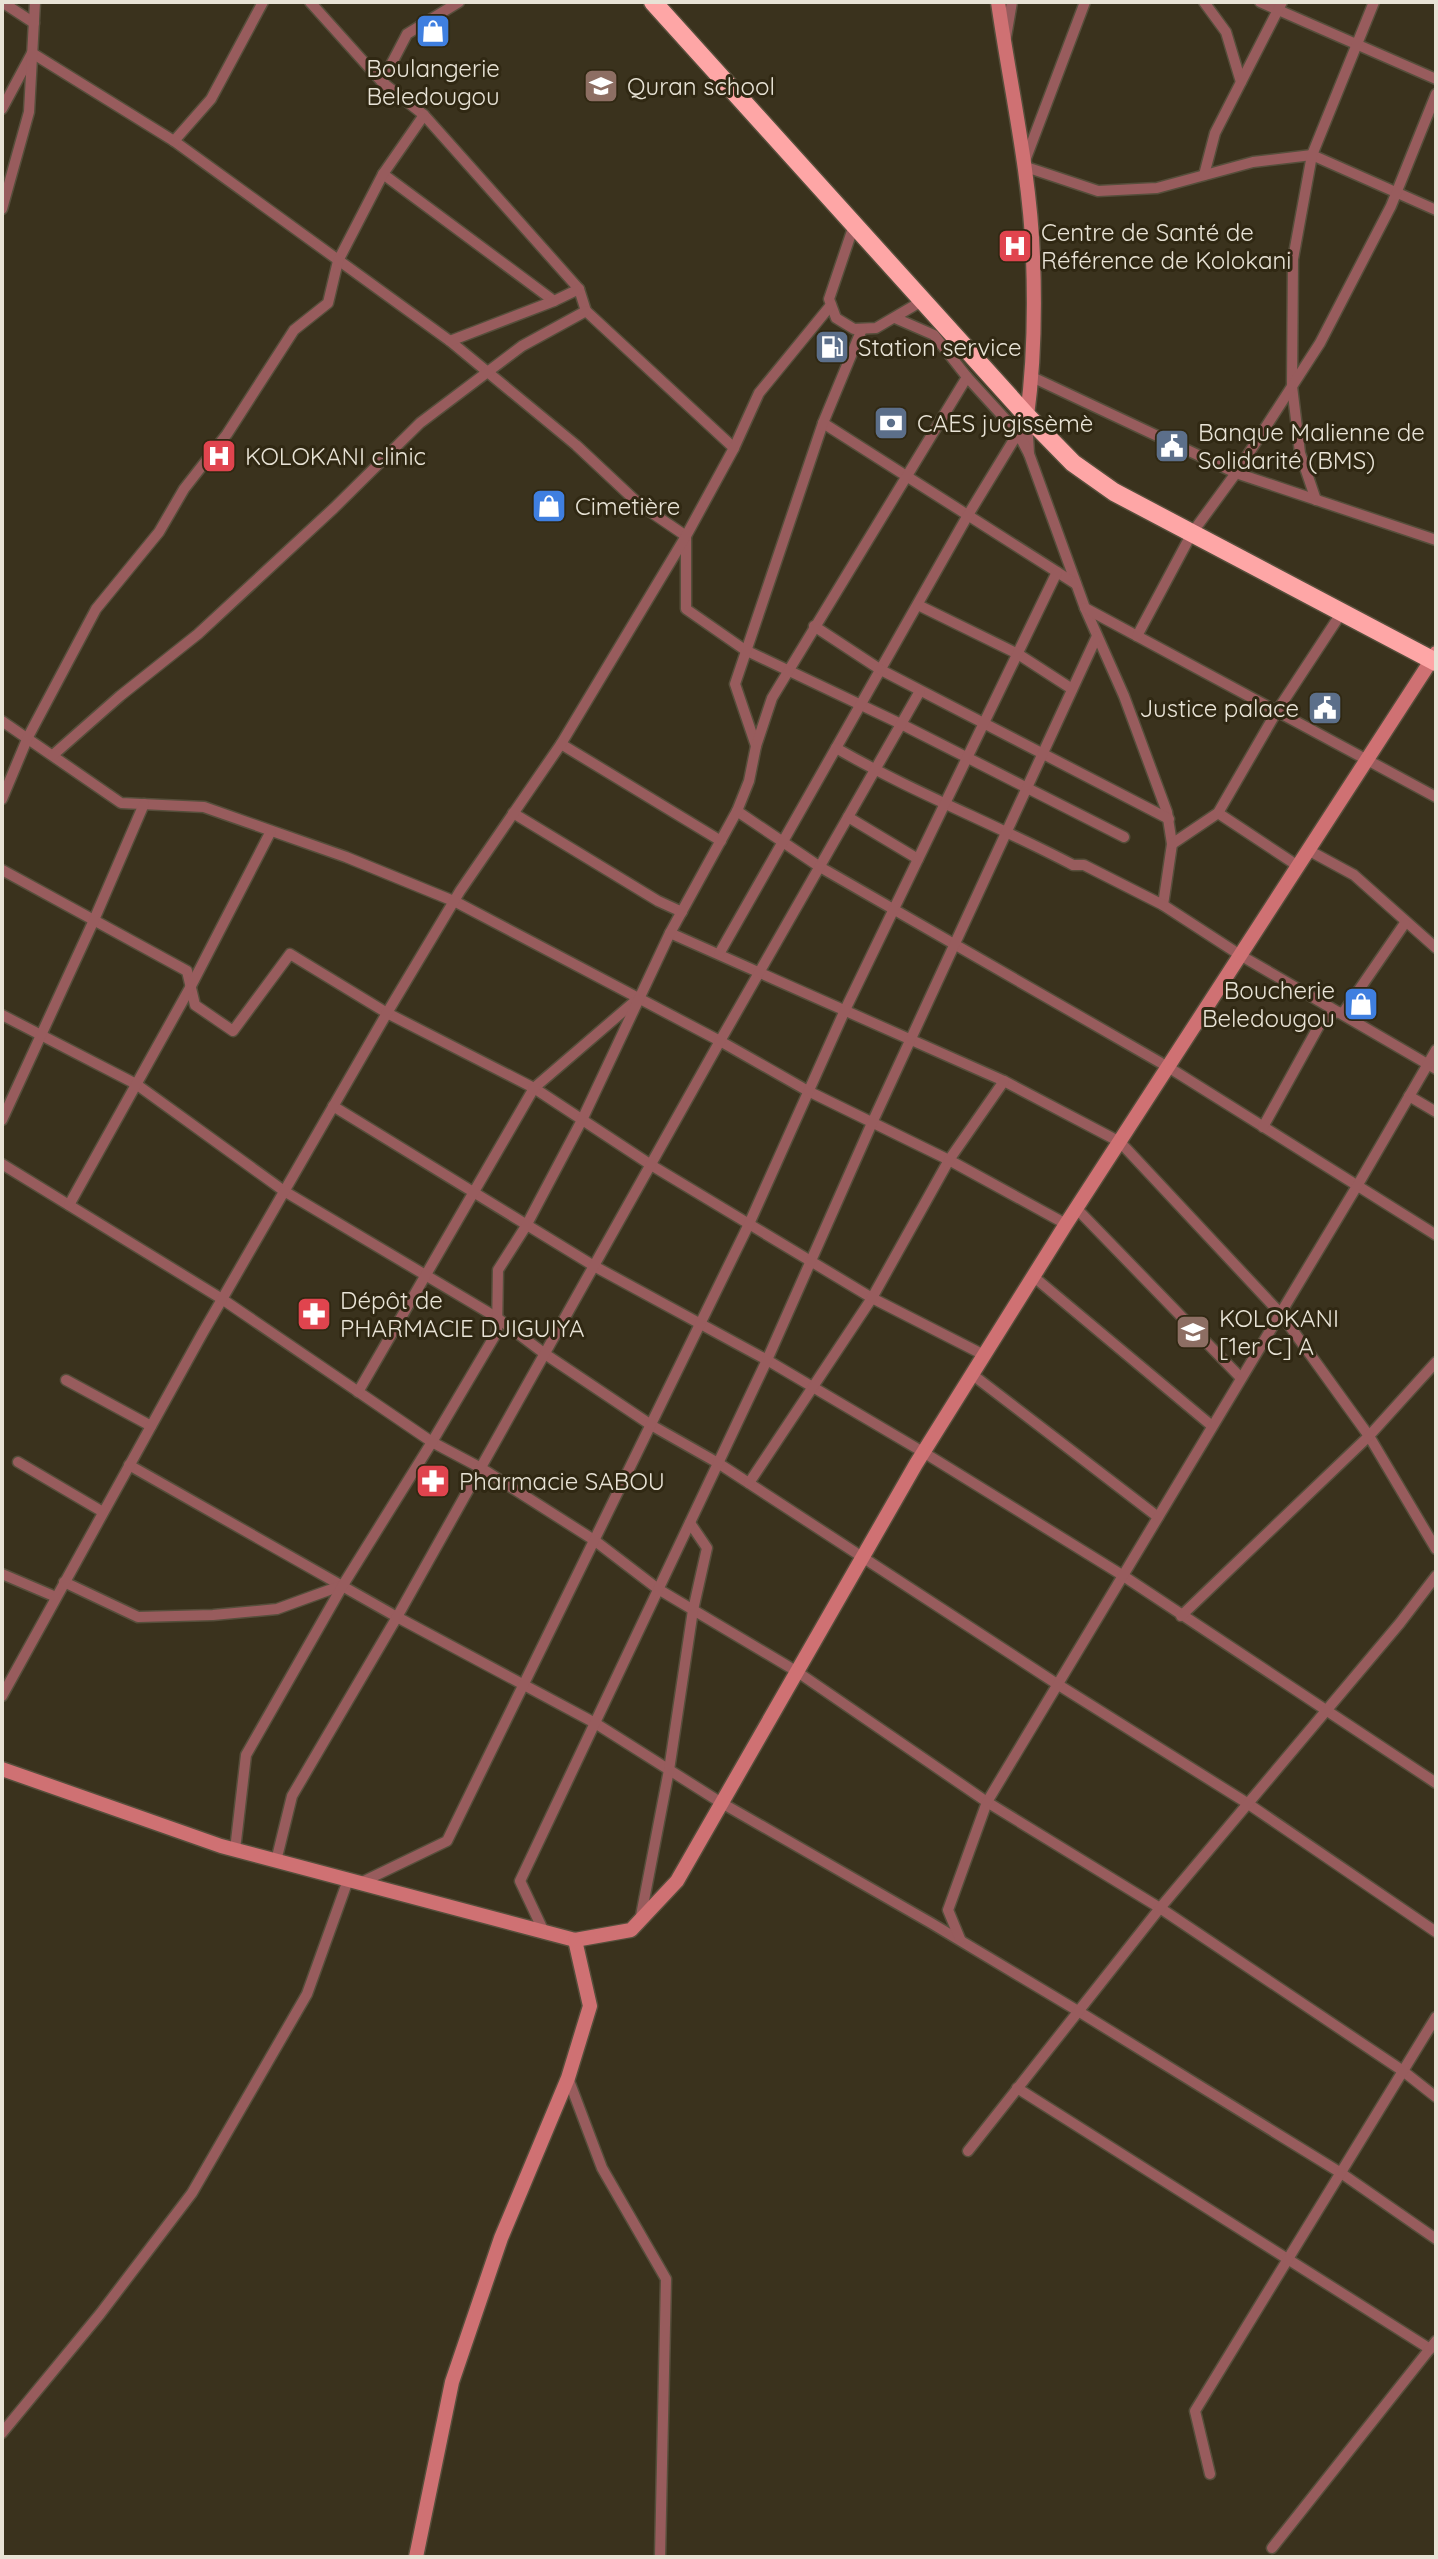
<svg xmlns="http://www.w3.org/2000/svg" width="1438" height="2559" viewBox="0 0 1438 2559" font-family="Quicksand,sans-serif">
<rect width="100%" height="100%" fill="#3a321d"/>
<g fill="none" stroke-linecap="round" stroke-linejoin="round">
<!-- street casing -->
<g stroke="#564e3b" stroke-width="13">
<g id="street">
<polyline points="2,2 34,23"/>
<polyline points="310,2 382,82 424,115 579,289 586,311 734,448"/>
<polyline points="1085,2 1023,166 1098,191 1157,188 1253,162 1312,155 1436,210"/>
<polyline points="1204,2 1226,32 1241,82"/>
<polyline points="1260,2 1436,79"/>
<polyline points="1006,37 1012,2"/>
<polyline points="382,82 407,34 459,2"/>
<polyline points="2,109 32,53 174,141 450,341 576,445 639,504 686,536 686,609 745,650 901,724 1124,837"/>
<polyline points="174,141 211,99 263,2"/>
<polyline points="383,174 554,301 579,289"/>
<polyline points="1204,175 1215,133 1282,2"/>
<polyline points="2,209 29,112 35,2"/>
<polyline points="854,225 829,299 836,318 854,329 876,328 922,301"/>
<polyline points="895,318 934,335 967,377"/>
<polyline points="450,341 554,301"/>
<polyline points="1032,377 1236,473 1436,540"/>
<polyline points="1027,418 1029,454 1085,608 1124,696 1167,812 1172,844 1163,905"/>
<polyline points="823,423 1076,584"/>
<path d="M1029,454L1018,433L968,515L836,748C912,792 995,824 1073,865H1084L1163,905L1240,955L1436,1069"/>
<polyline points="1316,500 1300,453 1292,386 1293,259 1312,155 1374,2"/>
<polyline points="918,605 1018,654 1072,689"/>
<polyline points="1085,608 1436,797"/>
<polyline points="814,626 881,670 1169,819"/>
<polyline points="1137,636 1192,533 1236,473 1320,343 1391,206 1436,94"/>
<polyline points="2,721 121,803 204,807 346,857 456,902 720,1041 808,1091 949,1160 1066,1224"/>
<polyline points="561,744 721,841"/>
<polyline points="756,746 735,684 823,423 862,329"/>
<polyline points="53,755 120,696 198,634 334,508 420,423 522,346 586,311"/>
<polyline points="2,799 28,737 96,609 159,532 184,489 227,434 294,330 328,303 338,261 383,174 424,115"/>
<polyline points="737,811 820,867 1168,1067 1436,1235"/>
<polyline points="513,813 658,901 682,912"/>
<polyline points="1218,813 1298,866"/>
<polyline points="848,817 918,859"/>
<polyline points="1172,844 1218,813 1277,711 1342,612"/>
<polyline points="1308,850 1354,875 1436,948"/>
<polyline points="2,870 187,971 195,1005 233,1031 290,954 387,1013 534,1088 651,1165 872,1298 984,1355"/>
<polyline points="670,933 1004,1081 1120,1142 1281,1314 1369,1436 1436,1549"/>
<polyline points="719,954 836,748"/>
<polyline points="2,1015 136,1084 284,1191 496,1317 545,1354 651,1425 718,1463 1057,1684 1247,1803 1436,1932"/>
<polyline points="1409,1096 1436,1112"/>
<polyline points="333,1106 594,1266 767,1360 923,1452 1122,1575 1436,1783"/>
<polyline points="2,1120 94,920 144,804"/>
<polyline points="1263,1127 1321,1022 1336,1012 1343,1013 1405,923"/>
<polyline points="2,1164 222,1299 432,1442 481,1468 594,1540 658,1589 796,1671 987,1802 1160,1908 1403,2071 1436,2097"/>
<polyline points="69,1205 191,986 271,831"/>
<polyline points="1077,1209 1241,1378"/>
<polyline points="1034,1277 1212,1426"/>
<polyline points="973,1375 1158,1517"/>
<polyline points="66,1380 151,1426"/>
<polyline points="358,1392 534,1088 634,1002"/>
<polyline points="18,1462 103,1512"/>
<polyline points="129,1465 397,1617 595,1723 720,1802 931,1923 1078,2011 1341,2173 1436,2239"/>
<polyline points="749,1483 872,1298 949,1160 1004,1081"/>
<polyline points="2,1574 56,1597"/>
<polyline points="64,1582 138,1617 213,1615 277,1609 343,1585"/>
<polyline points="1181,1616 1369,1436 1436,1362"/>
<polyline points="2,1696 202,1334 387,1013 460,891 561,744 686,536 734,448 759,393 831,305"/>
<polyline points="235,1850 246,1755 343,1585 432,1442 497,1332 498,1270 526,1226 582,1120 670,933 737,811 749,781 756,746 772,698 967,377 1018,433"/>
<polyline points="276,1861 292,1796 397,1617 720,1041 920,691"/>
<polyline points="360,1883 447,1841 749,1224 845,1010 1057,572"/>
<polyline points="640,1921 669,1770 693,1610 707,1548 690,1523"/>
<polyline points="544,1932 520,1881 767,1360 872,1123 1097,636"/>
<polyline points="960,1939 948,1910 987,1802 1360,1181 1436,1050"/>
<polyline points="568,2078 602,2168 666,2279 660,2557"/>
<polyline points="1017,2088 1430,2349"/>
<polyline points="968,2151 1160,1908 1400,1623 1436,1576"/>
<polyline points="2,2433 100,2314 192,2193 307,1994 348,1880"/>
<polyline points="1210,2474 1195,2411 1436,2017"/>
<polyline points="1272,2548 1436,2341"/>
</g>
</g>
<!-- secondary casing -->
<g stroke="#564e3b" stroke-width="17">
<g id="secondary">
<path d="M998,2C1010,86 1030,172 1033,257C1035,310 1034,364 1027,416"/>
<polyline points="2,1769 221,1846 575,1940 631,1930 677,1881 916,1464 1066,1224 1436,653"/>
<polyline points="416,2557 452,2382 501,2238 568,2078 590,2006 575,1940"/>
</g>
</g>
<!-- highway casing -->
<g stroke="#564e3b" stroke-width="21">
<polyline id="highway" points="653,2 1027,416 1073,463 1114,492 1436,662"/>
</g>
<!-- street -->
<use href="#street" stroke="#985c5d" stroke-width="10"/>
<!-- secondary -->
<use href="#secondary" stroke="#cf7173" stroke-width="14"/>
<!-- highway -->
<use href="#highway" stroke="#fea6a6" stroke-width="18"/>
</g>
<!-- icons -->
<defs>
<g id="shop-square" transform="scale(1.8)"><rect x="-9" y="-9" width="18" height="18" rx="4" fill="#3f7fe0" stroke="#302813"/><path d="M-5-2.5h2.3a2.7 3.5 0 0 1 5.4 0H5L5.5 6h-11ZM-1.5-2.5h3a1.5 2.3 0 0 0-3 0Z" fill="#fff"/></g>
<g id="school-square" transform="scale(1.8)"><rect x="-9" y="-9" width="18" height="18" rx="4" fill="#8d6e63" stroke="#302813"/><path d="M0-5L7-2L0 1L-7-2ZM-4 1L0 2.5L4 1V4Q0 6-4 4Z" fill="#fff"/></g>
<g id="hospital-square" transform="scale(1.8)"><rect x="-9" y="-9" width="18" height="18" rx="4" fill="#e0444e" stroke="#302813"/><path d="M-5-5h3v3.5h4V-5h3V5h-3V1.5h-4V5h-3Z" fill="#fff"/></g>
<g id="fuel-square" transform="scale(1.8)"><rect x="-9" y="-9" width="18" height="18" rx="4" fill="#5c6f8a" stroke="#302813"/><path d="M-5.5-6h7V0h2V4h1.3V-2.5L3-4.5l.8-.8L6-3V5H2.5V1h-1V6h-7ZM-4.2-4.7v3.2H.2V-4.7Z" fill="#fff"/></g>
<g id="bank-square" transform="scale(1.8)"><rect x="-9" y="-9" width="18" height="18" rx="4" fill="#5c6f8a" stroke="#302813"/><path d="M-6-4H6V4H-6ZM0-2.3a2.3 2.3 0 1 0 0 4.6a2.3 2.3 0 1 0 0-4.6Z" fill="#fff"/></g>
<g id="civic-square" transform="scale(1.8)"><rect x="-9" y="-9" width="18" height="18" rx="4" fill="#5c6f8a" stroke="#302813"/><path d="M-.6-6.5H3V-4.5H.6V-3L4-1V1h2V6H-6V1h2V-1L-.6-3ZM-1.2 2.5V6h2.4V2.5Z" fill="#fff"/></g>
<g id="pharmacy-square" transform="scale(1.8)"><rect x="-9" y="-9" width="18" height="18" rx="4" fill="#e0444e" stroke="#302813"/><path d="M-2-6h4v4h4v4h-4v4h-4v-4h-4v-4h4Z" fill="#fff"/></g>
</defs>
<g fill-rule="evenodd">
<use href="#shop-square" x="433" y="31"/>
<use href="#school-square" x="601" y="86"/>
<use href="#hospital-square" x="1015" y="246"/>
<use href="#fuel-square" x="832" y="347"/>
<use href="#bank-square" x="891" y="423"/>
<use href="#civic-square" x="1172" y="446"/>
<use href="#hospital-square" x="219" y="456"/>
<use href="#shop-square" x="549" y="506"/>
<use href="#civic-square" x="1325" y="708"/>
<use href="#shop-square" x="1361" y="1004"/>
<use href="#pharmacy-square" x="314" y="1314"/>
<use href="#school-square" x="1193" y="1332"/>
<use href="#pharmacy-square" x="433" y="1481"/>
</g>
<g text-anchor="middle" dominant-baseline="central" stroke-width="6" stroke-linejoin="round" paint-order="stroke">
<!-- poi labels -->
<g font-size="24" fill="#e8e3d6" stroke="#302813" text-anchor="start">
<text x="433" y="68" text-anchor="middle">Boulangerie<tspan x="433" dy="28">Beledougou</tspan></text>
<text x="627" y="86">Quran school</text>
<text x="1041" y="232">Centre de Santé de<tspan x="1041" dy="28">Référence de Kolokani</tspan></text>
<text x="858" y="347">Station service</text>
<text x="917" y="423">CAES jugissèmè</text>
<text x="1198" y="432">Banque Malienne de<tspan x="1198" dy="28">Solidarité (BMS)</tspan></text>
<text x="245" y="456">KOLOKANI clinic</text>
<text x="575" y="506">Cimetière</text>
<text x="1299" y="708" text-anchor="end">Justice palace</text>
<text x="1335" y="990" text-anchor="end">Boucherie<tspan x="1335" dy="28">Beledougou</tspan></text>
<text x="340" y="1300">Dépôt de<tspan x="340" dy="28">PHARMACIE DJIGUIYA</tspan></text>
<text x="1219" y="1318">KOLOKANI<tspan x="1219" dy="28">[1er C] A</tspan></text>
<text x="459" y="1481">Pharmacie SABOU</text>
</g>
</g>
<!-- border -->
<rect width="1438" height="2559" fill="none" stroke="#e8e3d6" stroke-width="8"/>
</svg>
